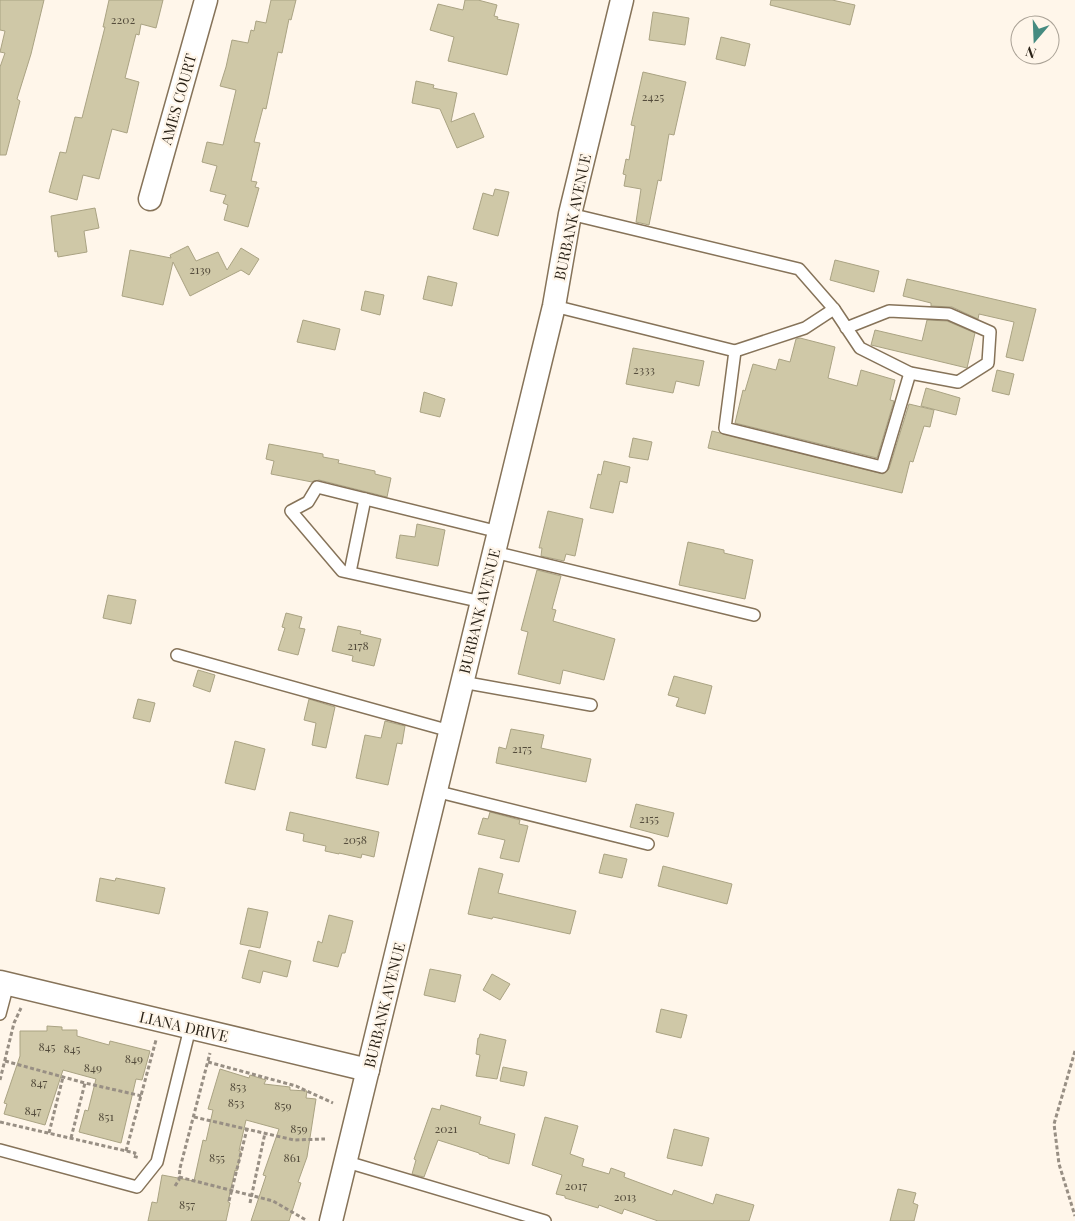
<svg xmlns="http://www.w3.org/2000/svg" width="1075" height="1221" viewBox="0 0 1075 1221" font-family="'Playfair Display',serif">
<rect width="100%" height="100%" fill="#fff6ea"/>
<!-- building -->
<g fill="#cfc8a7" stroke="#aaa383">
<polygon points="0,0 44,0 31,54 17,99 20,101 6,155 0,155 0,67 5,53 0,52 5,31 0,30"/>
<polygon points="109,0 163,0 156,28 141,24 139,35 136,34 125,78 139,82 127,133 112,129 99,179 83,175 77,200 49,192 60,152 66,153 75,117 82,118 105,27 103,27"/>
<polygon points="271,0 296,0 291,20 289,19 282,53 278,52 266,109 263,108 254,142 260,143 251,181 257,182 255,187 259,188 248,227 224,220 228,205 223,203 226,195 210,191 217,166 202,162 207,142 223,145 236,90 220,86 226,67 232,40 248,43 251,30 254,31 256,21 266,23"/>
<polygon points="465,0 478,0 497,5 494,16 498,17 497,19 519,24 507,75 448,61 454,37 430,30 438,4 463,10"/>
<polygon points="771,0 832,0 855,5 850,25 770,5"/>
<polygon points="653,12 689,18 685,45 649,40"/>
<polygon points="721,37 750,44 745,66 716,59"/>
<polygon points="643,72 686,82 674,135 669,134 661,181 658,180 649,225 636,222 641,189 624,186 626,175 623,174 626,159 629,160 635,126 631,125"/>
<polygon points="416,81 434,85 433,88 457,93 451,122 474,113 484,137 457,148 440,109 412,103"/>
<polygon points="495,189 509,192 498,236 473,229 483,193 493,196"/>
<polygon points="95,208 99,228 84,231 87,252 58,257 57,251 55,252 51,216"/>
<polygon points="188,246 196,261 218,252 227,270 241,248 259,259 249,275 241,270 190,296 173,262 163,305 122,296 130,250 171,258 170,255"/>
<polygon points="835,260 879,271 874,292 830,280"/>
<polygon points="428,276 457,283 452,306 423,299"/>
<polygon points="907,279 1036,309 1023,361 1006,357 1014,322 979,314 978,319 952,307 931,306 931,303 903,296"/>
<polygon points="365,291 384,295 380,315 361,310"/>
<polygon points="303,320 340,329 335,350 297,342"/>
<polygon points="927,320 947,321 975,333 967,368 871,345 875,330 922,341"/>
<polygon points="800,338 835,347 828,378 857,386 861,370 895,380 890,400 894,401 877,458 735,423 743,390 745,391 753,364 776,370 779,359 790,362 796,339"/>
<polygon points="633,348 704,361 699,386 676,381 673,393 626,384"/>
<polygon points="997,370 1014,374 1009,395 992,391"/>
<polygon points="926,388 960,398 956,415 921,406"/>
<polygon points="424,392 445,399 440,417 420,412"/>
<polygon points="909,404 934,410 930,427 924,426 913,462 910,461 902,493 708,448 712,431 883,474 889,469"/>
<polygon points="633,438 652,442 648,460 629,457"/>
<polygon points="269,444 323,454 323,457 339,460 338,463 375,471 375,474 391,478 387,497 319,480 312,482 271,474 274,461 266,459"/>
<polygon points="604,461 630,467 627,483 620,481 613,513 590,508 598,474 601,475"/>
<polygon points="548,511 583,519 575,556 566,554 564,561 541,556 542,548 539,548"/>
<polygon points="417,524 445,530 438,566 396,558 400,535 415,537"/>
<polygon points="688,542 724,550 724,553 753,560 745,599 679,585"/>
<polygon points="537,570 561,576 552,609 556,610 553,621 615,639 604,680 563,670 560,684 518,674 528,632 521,630"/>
<polygon points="108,595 136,600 131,624 103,618"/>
<polygon points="286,613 302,617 299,628 305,629 298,655 278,650 285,628 282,627"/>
<polygon points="338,626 361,631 360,634 381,639 374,666 352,661 353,656 332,651"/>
<polygon points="198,670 215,675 210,692 193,686"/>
<polygon points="674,676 712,686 705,714 676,706 679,698 668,695"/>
<polygon points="138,699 155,703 150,722 133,718"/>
<polygon points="309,699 335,707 326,748 312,745 316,723 304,720"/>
<polygon points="385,721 405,726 402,744 397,743 388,785 356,778 365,735 381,738"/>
<polygon points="511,729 544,735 541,748 591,759 586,782 496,763 499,747 506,749"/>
<polygon points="235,741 265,749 255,790 225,783"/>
<polygon points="636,804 674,813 668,837 630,827"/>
<polygon points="290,812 379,832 374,857 362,854 361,858 339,853 339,854 325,851 326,846 303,841 304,834 286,830"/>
<polygon points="490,812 520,820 519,824 528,826 519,862 500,858 505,840 478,834 483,818 488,819"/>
<polygon points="604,854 627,859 622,878 599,873"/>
<polygon points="663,866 732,884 727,904 658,886"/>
<polygon points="479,868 503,874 498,893 576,911 570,934 493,917 492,919 468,914"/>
<polygon points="100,878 115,881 116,878 165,888 159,914 96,901"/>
<polygon points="248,908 268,912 260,948 240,944"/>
<polygon points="329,915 353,921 345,953 342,953 338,967 313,961 318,941 322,943"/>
<polygon points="249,950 291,961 287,977 263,971 260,983 242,978"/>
<polygon points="430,969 461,975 455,1002 424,995"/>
<polygon points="492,974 510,984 500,1000 483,990"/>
<polygon points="661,1009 687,1015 681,1038 656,1032"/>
<polygon points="47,1026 62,1027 62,1030 77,1030 77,1036 109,1045 110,1041 150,1051 142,1080 136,1079 121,1143 79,1132 85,1110 88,1111 96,1079 63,1070 45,1125 4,1114 7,1104 4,1103 20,1056 20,1031 47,1031"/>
<polygon points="480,1034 506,1040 497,1079 476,1076 480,1055 476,1054 478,1038 479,1038"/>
<polygon points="503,1067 527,1072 524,1086 500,1081"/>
<polygon points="220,1069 249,1078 250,1075 266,1080 264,1084 290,1087 290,1090 307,1091 306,1098 316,1099 307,1157 298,1182 301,1183 289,1221 251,1221 266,1176 263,1175 279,1129 246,1120 239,1151 241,1152 237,1171 235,1170 228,1202 230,1203 226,1221 148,1221 152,1202 157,1203 162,1175 194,1181 203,1140 206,1141 213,1110 208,1109"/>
<polygon points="441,1105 481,1117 479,1124 515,1134 509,1164 488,1158 488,1157 479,1154 479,1153 438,1140 424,1177 412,1174 416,1160 414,1159 432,1108 440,1110"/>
<polygon points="545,1117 578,1126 570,1154 584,1159 582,1166 609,1174 611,1168 625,1173 624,1177 672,1195 674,1190 713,1204 716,1194 754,1205 749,1221 658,1221 624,1209 622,1214 599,1205 598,1208 565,1198 565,1196 556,1194 562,1175 532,1165"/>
<polygon points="674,1129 709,1138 702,1166 667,1158"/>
<polygon points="898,1189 916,1193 913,1203 918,1205 914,1221 890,1221"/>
</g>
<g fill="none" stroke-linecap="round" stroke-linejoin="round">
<!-- service casing -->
<g stroke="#867359" stroke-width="14">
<g id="service">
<polyline points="570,214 799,269 834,309 860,348 910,373 958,382 988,363 990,332 949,314 889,311 846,328"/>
<polyline points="554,306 735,351 725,428 882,467 910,373"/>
<polyline points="735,351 805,328 834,309"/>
<polyline points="494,552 754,615"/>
<polyline points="350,572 365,499"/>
<polyline points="482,602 342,571 291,511 308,502 317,487 499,532"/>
<polyline points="177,655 450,731"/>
<polyline points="462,682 591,705"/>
<polyline points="435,791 648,844"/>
<polyline points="0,1014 8,984"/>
<polyline points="0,1150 137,1187 157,1162 190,1028"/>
<polyline points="347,1162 545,1221"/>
</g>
</g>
<!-- minor casing -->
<g stroke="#867359" stroke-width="25">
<g id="minor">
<polyline points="150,199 206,0"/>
<polyline points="0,982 368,1070"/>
<polyline points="331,1221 554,306 570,214 622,0"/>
</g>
</g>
<!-- path -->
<g stroke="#988f84" stroke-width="3" stroke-dasharray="4 2.5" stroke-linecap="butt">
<polyline points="1075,1051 1054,1124 1059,1164 1075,1216"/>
<polyline points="5,1061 85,1083"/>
<polyline points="208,1062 296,1086 333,1103"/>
<polyline points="0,1080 14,1023 21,1008"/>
<polyline points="194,1117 294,1140 325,1139"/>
<polyline points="0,1122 135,1153 133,1156 140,1158"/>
<polyline points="49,1133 63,1077"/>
<polyline points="71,1138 85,1083 142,1096"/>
<polyline points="126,1151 156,1040"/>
<polyline points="179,1177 273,1201 306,1220"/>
<polyline points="175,1186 179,1180 180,1168 210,1053"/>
<polyline points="229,1201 247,1129"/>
<polyline points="250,1203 265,1133"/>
</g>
<!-- service -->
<use href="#service" stroke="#fff" stroke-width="11"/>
<!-- minor -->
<use href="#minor" stroke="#fff" stroke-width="22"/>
</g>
<g text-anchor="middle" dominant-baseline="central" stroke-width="4.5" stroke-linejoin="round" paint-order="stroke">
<!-- number labels -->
<g font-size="12" fill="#544c3c">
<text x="123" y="19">2202</text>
<text x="653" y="96">2425</text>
<text x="200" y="269">2139</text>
<text x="644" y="369">2333</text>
<text x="358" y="645">2178</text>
<text x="522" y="748">2175</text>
<text x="649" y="818">2155</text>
<text x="355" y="839">2058</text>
<text x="47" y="1046">845</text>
<text x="72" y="1048">845</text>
<text x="134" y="1058">849</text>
<text x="93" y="1067">849</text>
<text x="39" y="1082">847</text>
<text x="238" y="1086">853</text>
<text x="236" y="1102">853</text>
<text x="283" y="1105">859</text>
<text x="33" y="1110">847</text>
<text x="106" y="1116">851</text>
<text x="299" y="1128">859</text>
<text x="446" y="1128">2021</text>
<text x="217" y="1157">855</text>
<text x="292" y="1157">861</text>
<text x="576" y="1185">2017</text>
<text x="625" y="1196">2013</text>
<text x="187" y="1204">857</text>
</g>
<!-- street labels -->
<g font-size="15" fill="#2b2318" stroke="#fff6ea">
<text transform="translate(178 99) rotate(-74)">AMES COURT</text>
<text transform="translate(572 217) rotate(-78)">BURBANK AVENUE</text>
<text transform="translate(479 611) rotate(-76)">BURBANK AVENUE</text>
<text transform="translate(384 1005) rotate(-76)">BURBANK AVENUE</text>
<text transform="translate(184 1026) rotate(13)">LIANA DRIVE</text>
</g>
</g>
<!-- north arrow -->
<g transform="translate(1035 40) rotate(199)"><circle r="24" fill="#fff6ea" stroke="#aaa296"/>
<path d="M0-4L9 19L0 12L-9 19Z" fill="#468b80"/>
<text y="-8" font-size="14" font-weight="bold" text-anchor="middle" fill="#2b2318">N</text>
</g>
</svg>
